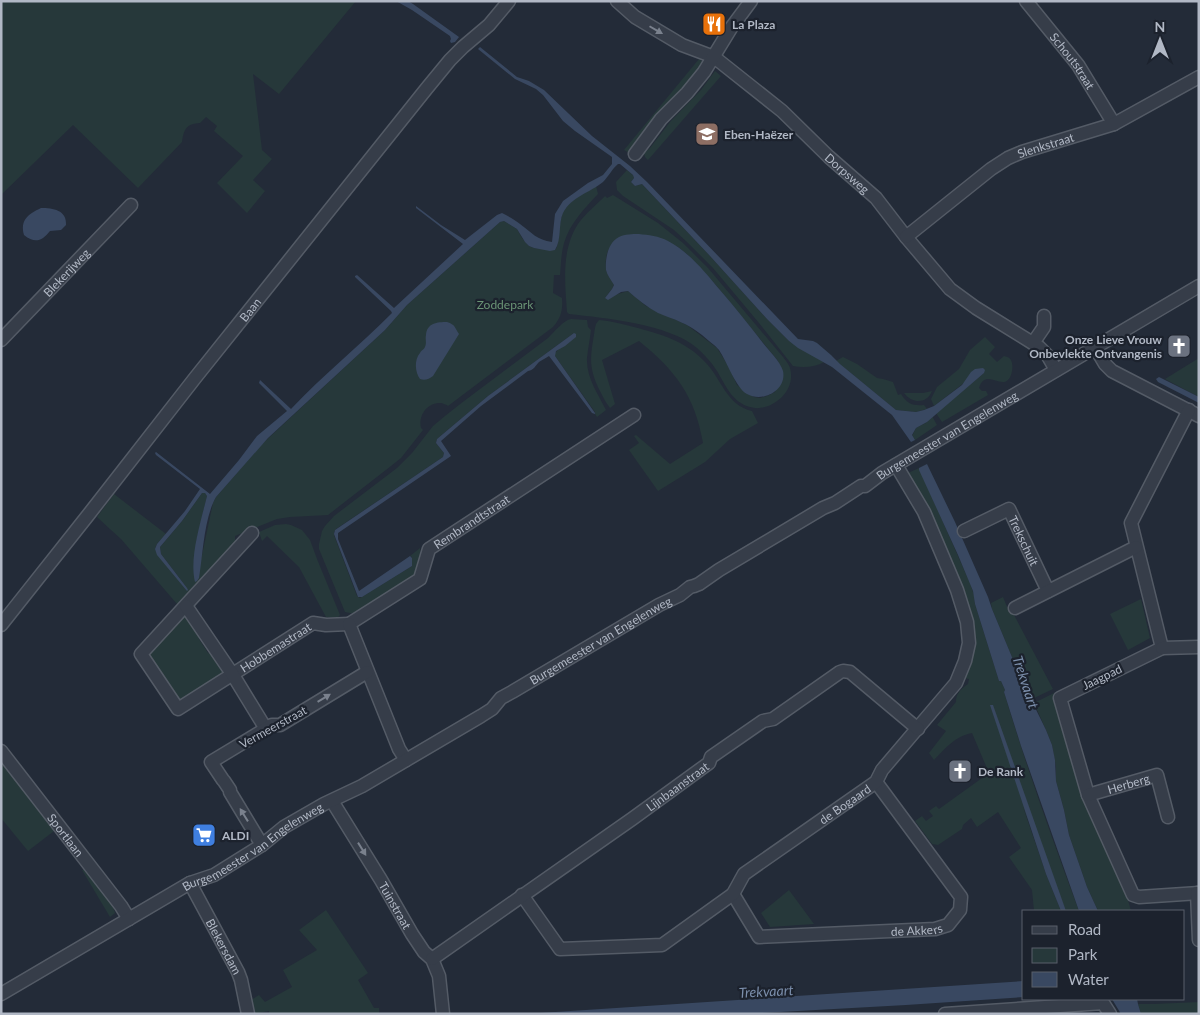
<svg xmlns="http://www.w3.org/2000/svg" width="1200" height="1015" viewBox="0 0 1200 1015" font-family="Lato,sans-serif">
<rect width="100%" height="100%" fill="#232b38"/>
<!-- green -->
<g fill="#26383a" fill-rule="evenodd">
<path d="M1,1H356L279,94L253,74L262,150L272,159L253,180L265,191L247,213L217,183L243,156L214,131L217,126L206,117L200,123C186,124 184,129 182,142L138,188L73,125L1,195Z"/>
<polygon points="699,59 706,64 631,154 624,150"/>
<polygon points="715,71 721,76 648,160 645,157 644,153 650,148 670,122 701,90"/>
<path d="M627,170L633,175L634,178L631,182L635,186L642,184L710,256L767,319L789,341L824,362C816,367 804,368 793,366L759,323L713,268L687,242L674,230L623,196L617,190L616,182Z"/>
<path d="M596,186L598,194C584,209 570,223 564,243C561,254 561,265 560,275H554L553,293L562,298C563,310 561,318 553,327L448,406C447,405 442,403 441,403C427,402 418,416 421,428L423,430L401,458L391,466L328,515L290,517L277,519L235,536V548L181,604H177L121,539L111,530L97,517L114,494L166,534L157,544L155,549L187,588L161,554L160,547L182,521L202,493H205L207,496L197,538L195,556V580L202,555L213,503L216,497L261,445L385,330L407,305L500,222L504,221L517,229L522,238L529,246L534,248L555,250L557,247C559,237 559,225 562,215C567,201 584,193 596,186Z"/>
<path d="M613,195L658,223L683,243L708,268L783,357C787,362 791,367 791,374C793,394 769,413 750,407C732,402 726,386 717,371C712,363 705,355 697,348C669,324 605,318 569,314L567,312C565,283 561,250 578,224C585,214 596,205 605,196L607,198ZM628,235L678,247L688,255L709,277L730,302L778,361L775,392L767,396L760,398L754,397L737,385L729,367L717,348L687,325L658,312L646,306L628,291L605,298L612,289L614,284C611,280 607,275 606,269C604,252 611,239 628,235Z"/>
<path d="M571,319L587,320L588,327L591,330C590,339 588,348 587,358C586,377 598,394 606,410L597,417L595,414V412L555,356V353L574,333L488,396L437,439L436,443L444,453L443,457L336,529L334,532V535L357,596L360,598L412,566V557L410,556L420,548L421,559L417,575L355,614L345,612L319,549V544L322,531L325,526L334,516L397,468L412,453L433,426L445,416C479,389 514,364 548,338C554,332 564,320 571,319Z"/>
<path d="M599,320C611,321 622,324 634,327C660,334 686,341 705,362C722,379 726,405 752,411L758,423L730,439L705,462L658,491L629,450L639,443L634,436L636,435L670,464L703,443C695,396 675,370 639,341L602,360L615,404L610,408C606,403 603,397 600,391C587,365 591,355 595,328L596,324Z"/>
<path d="M985,337L995,347L989,354L997,362L1004,356C1008,357 1011,358 1012,363C1013,367 1012,372 1011,375C1004,394 986,366 979,388L982,391H986L988,395L942,422L936,413L984,373L965,382L934,406L931,399L937,387L959,369L970,350Z"/>
<path d="M843,357L857,364L877,378L883,379L893,382L898,395L901,394C907,404 913,406 924,405L927,409L916,412L896,410L836,361Z"/>
<polygon points="1199,358 1199,397 1165,379"/>
<path d="M932,391C927,404 912,404 904,393H923Z"/>
<polygon points="932,416 937,425 915,440 912,436 916,428 927,422"/>
<path d="M919,468L970,583L974,595L975,604L999,681H1001L1005,690L1004,692C1026,766 1052,839 1079,911H1066L1023,807L1046,874L1061,911H1034L1032,890L1009,857L1021,848L998,812L977,827L971,818L963,825L962,829L938,845L932,844L915,821L922,816L926,821L933,816L929,811L936,806L939,809L989,773L972,733C954,737 947,747 934,760L929,753L946,731L937,725L956,702C956,693 961,689 968,684L969,679L963,678L974,635L910,480L908,473Z"/>
<polygon points="286,524 291,525 302,530 310,540 317,559 340,615 337,618 326,617 299,567 267,536 262,541 259,532 275,525"/>
<polygon points="1003,597 1010,614 1013,613 1053,689 1032,699 1022,681 992,609 991,603"/>
<polygon points="1141,599 1150,638 1128,650 1110,614"/>
<polygon points="183,616 186,616 201,633 199,639 208,653 214,654 225,673 183,701 178,700 148,654"/>
<polygon points="1054,693 1056,702 1129,895 1128,900 1131,911 1098,911 1087,887 1069,835 1064,810 1056,781 1056,767 1052,745 1046,730 1034,703"/>
<polygon points="1,762 54,831 28,851 1,818"/>
<polygon points="82,870 84,870 113,907 115,913 110,917"/>
<polygon points="789,890 814,924 770,927 761,913"/>
<polygon points="326,910 368,973 358,980 374,1008 379,1008 379,1014 269,1014 269,1011 254,1014 251,1000 259,995 265,1002 292,987 283,970 317,950 299,930"/>
<polygon points="1199,1002 1199,1014 1141,1014 1138,1004 1154,1004"/>
</g>
<!-- water -->
<g fill="#394861">
<polygon points="396,1 408,1 413,4 459,37 455,42 451,43 450,41 451,39 450,36 412,10"/>
<path d="M480,47L517,77L529,81L544,90L592,136L630,166L647,182L798,339L813,341L817,343L831,355L840,364L896,410L916,412L924,410L934,406L962,385L971,372L975,369L983,368L985,370L984,373L927,422L916,428L912,435L915,440L911,442L892,415L832,367L798,348L789,341L767,319L710,256L642,184L635,186L631,182L634,178L633,175L620,164H618C612,169 609,176 603,182C591,192 571,197 563,213C558,224 562,239 555,250L550,251L534,248L529,246L525,242L517,229L504,221L500,222L407,305L385,330L268,438L216,497C204,518 203,554 199,578L197,581L195,582C189,558 201,521 207,496L205,493H202L182,521L160,547L161,554L187,588L188,590L187,591L157,555L155,549L157,544L185,511L200,489L156,455L155,453L156,452L210,494L239,460L257,436L287,411L259,383L260,380L291,409C323,375 359,346 392,313L391,311L355,277V276L357,275L394,308L463,244L416,208V206L441,225L465,240L497,215L502,213C508,216 515,220 520,224C532,233 537,240 552,242L555,214L563,201L588,183L603,175L612,164V157L575,131L563,121L543,95L536,89L515,79L478,49Z"/>
<path d="M41,208C53,208 67,210 66,225L61,230L50,231C42,241 35,244 24,235C20,220 28,214 41,208Z"/>
<path d="M639,234C648,235 659,236 668,241C689,252 705,272 720,290C735,307 749,325 763,343C769,351 780,361 783,371C787,390 763,403 747,394C736,388 727,362 719,350C714,344 707,340 702,335C687,323 675,320 658,313C647,307 637,299 628,291L621,292L608,300L605,298L612,289L614,285C611,280 607,275 606,270C605,259 608,242 619,237C625,234 632,234 639,234Z"/>
<path d="M447,322C456,325 454,327 459,334L433,376C429,379 425,381 420,379C415,372 414,360 420,353C422,349 423,351 425,347C427,343 425,339 426,335C427,323 437,322 447,322Z"/>
<path d="M574,333L576,334V337L565,346L556,351L555,356L595,413V414L592,413L549,356C546,358 542,360 539,362C535,366 534,370 528,371L481,406L441,441L451,456L338,533V539L359,591L410,556L412,558V566L362,597H358L334,534L335,530L443,457L444,453L436,443L437,439L488,396Z"/>
<polygon points="1159,377 1199,397 1199,403 1158,382 1156,379"/>
<polygon points="927,464 955,522 988,597 992,609 1022,681 1046,730 1052,745 1055,760 1056,781 1064,810 1069,835 1087,887 1098,911 1079,911 1072,891 1021,746 1004,692 1005,690 1001,681 999,681 975,604 973,591 958,555 919,470 919,468"/>
<polygon points="990,705 993,705 1066,911 1061,911 1046,874"/>
<polygon points="1024,981 1024,997 906,1005 745,1014 525,1014"/>
<polygon points="1112,999 1137,999 1138,1004 1141,1014 1121,1014"/>
</g>
<g fill="none" stroke-linecap="round" stroke-linejoin="round">
<!-- minor casing -->
<g stroke="#545b66" stroke-width="15">
<g id="minor">
<path id="s1" d="M617,1L635,17L682,45L714,57L782,111L829,157L876,198L906,237L950,289L976,308L1039,347L1048,356L1056,370"/>
<path id="s2" d="M1026,1L1078,65L1114,124"/>
<polyline points="635,154 661,119 687,93 704,72 731,28 751,1"/>
<path id="s3" d="M906,237L991,169L1008,158L1022,152L1114,124L1199,77"/>
<path id="s4" d="M1,340L131,205"/>
<polyline points="1033,343 1044,327 1044,316"/>
<polyline points="1095,347 1105,364 1112,371 1199,416"/>
<polyline points="1189,410 1131,523 1162,648 1060,698 1088,795 1133,895 1139,897 1199,893"/>
<path id="s5" d="M964,531L1009,509L1048,591"/>
<path id="s6" d="M252,533L141,654L178,709L313,623L326,625L349,624"/>
<polyline points="186,606 233,675 266,729"/>
<polyline points="1015,608 1136,547"/>
<path id="s7" d="M349,624L420,579L429,549L634,415"/>
<polyline points="349,624 399,749 406,760"/>
<path id="s8" d="M1,625L89,514L195,378L427,88L450,60L463,47L489,25L509,1"/>
<polyline points="1162,648 1199,647"/>
<path id="s9" d="M1,751L121,906L129,919"/>
<path id="s10" d="M1088,795L1157,775L1168,817"/>
<path id="s11" d="M332,801L381,880L412,934L424,952L432,959L439,976L443,1014"/>
<polyline points="262,845 230,792 230,790 224,781 223,780 211,762 272,725 280,725 367,672"/>
<path id="s12" d="M190,883L238,972L241,980L248,1014"/>
<polyline points="1197,893 1199,940"/>
<path id="s13" d="M733,894L759,937L935,929L948,925L960,910L961,897L876,782"/>
<path id="s14" d="M522,895L560,949L662,945L733,894L744,874L876,782L882,770L956,683L965,661L969,643L967,622L957,590L924,512L896,465"/>
<path id="s15" d="M432,959L632,819L709,763L711,757L763,721L773,719L840,672L843,671L850,672L918,729"/>
<path id="s16" d="M1,994L190,883L214,875L262,845L284,827L324,804L362,786L481,716L492,709L501,698L512,692L659,605L680,595L690,587L694,586L699,584L719,570L823,508L835,503L861,486H865L869,483L882,473L1199,286"/>
<polyline points="945,1014 1103,1003 1110,1014"/>
</g>
</g>
<!-- minor -->
<use href="#minor" stroke="#363d49" stroke-width="12"/>
</g>
<!-- one-way arrows -->
<defs><path id="oneway-solid" d="M-6-.8H1V-3.2L6.5 0L1 3.2V.8H-6Z" transform="scale(1.25)"/></defs>
<g fill="#7a818d">
<use href="#oneway-solid" transform="translate(656 30) rotate(30)"/>
<use href="#oneway-solid" transform="translate(324 698) rotate(-31)"/>
<use href="#oneway-solid" transform="translate(244 815) rotate(-122)"/>
<use href="#oneway-solid" transform="translate(362 849) rotate(58)"/>
</g>
<!-- icons -->
<defs>
<g id="restaurant-square" transform="scale(1.25)"><rect x="-9" y="-9" width="18" height="18" rx="4" fill="#e8710a" stroke="#1c222d"/><path d="M-5-6h1v4h1v-4h1v4h1v-4h1v5L-1.5 .5V6h-2V.5L-5-1ZM5-6V6H3V1.5H1.5Q1.5-4 5-6Z" fill="#fff"/></g>
<g id="school-square" transform="scale(1.25)"><rect x="-9" y="-9" width="18" height="18" rx="4" fill="#8d6e63" stroke="#1c222d"/><path d="M0-5L7-2L0 1L-7-2ZM-4 1L0 2.5L4 1V4Q0 6-4 4Z" fill="#fff"/></g>
<g id="church-square" transform="scale(1.25)"><rect x="-9" y="-9" width="18" height="18" rx="4" fill="#6b7280" stroke="#1c222d"/><path d="M-1.2-6h2.4v3.5h3.3v2.4h-3.3V6h-2.4V-.1h-3.3v-2.4h3.3Z" fill="#fff"/></g>
<g id="supermarket-square" transform="scale(1.25)"><rect x="-9" y="-9" width="18" height="18" rx="4" fill="#3f7fe0" stroke="#1c222d"/><path d="M-6-5.5h2.5l.6 2H6L4.5 2H-2.5L-4.4-4H-6ZM-1.5 3.2a1.3 1.3 0 1 0 .1 0ZM3 3.2a1.3 1.3 0 1 0 .1 0Z" fill="#fff"/></g>
</defs>
<g fill-rule="evenodd">
<use href="#restaurant-square" x="714" y="24"/>
<use href="#school-square" x="707" y="134"/>
<use href="#church-square" x="1179" y="346"/>
<use href="#church-square" x="960" y="771"/>
<use href="#supermarket-square" x="204" y="835"/>
</g>
<g text-anchor="middle" dominant-baseline="central" stroke-width="4.5" stroke-linejoin="round" paint-order="stroke">
<!-- poi labels -->
<g font-size="12" font-weight="bold" fill="#b1b8c5" stroke="#1c222d" text-anchor="start">
<text x="732" y="24">La Plaza</text>
<text x="724" y="134">Eben-Haëzer</text>
<text x="1162" y="339" text-anchor="end">Onze Lieve Vrouw<tspan x="1162" dy="14">Onbevlekte Ontvangenis</tspan></text>
<text x="978" y="771">De Rank</text>
<text x="222" y="835">ALDI</text>
</g>
<!-- street labels -->
<g font-size="12" fill="#b1b8c5" stroke="#1c222d">
<text stroke="none"><textPath href="#s2" startOffset="76">Schoutstraat</textPath></text>
<text stroke="none"><textPath href="#s3" startOffset="169">Slenkstraat</textPath></text>
<text stroke="none"><textPath href="#s1" startOffset="290">Dorpsweg</textPath></text>
<text stroke="none"><textPath href="#s4" startOffset="94">Blekerijweg</textPath></text>
<text stroke="none"><textPath href="#s8" startOffset="402">Baan</textPath></text>
<text stroke="none"><textPath href="#s16" startOffset="1102">Burgemeester van Engelenweg</textPath></text>
<text stroke="none"><textPath href="#s7" startOffset="166">Rembrandtstraat</textPath></text>
<text stroke="none"><textPath href="#s5" startOffset="85">Trekschuit</textPath></text>
<text stroke="none"><textPath href="#s16" startOffset="698">Burgemeester van Engelenweg</textPath></text>
<text stroke="none"><textPath href="#s6" startOffset="346">Hobbemastraat</textPath></text>
<text transform="translate(1102 677) rotate(-26)">Jaagpad</text>
<text transform="translate(273 727) rotate(-29)">Vermeerstraat</text>
<text stroke="none"><textPath href="#s10" startOffset="42">Herberg</textPath></text>
<text stroke="none"><textPath href="#s15" startOffset="300">Lijnbaanstraat</textPath></text>
<text stroke="none"><textPath href="#s14" startOffset="401">de Bogaard</textPath></text>
<text stroke="none"><textPath href="#s9" startOffset="106">Sportlaan</textPath></text>
<text stroke="none"><textPath href="#s16" startOffset="292">Burgemeester van Engelenweg</textPath></text>
<text stroke="none"><textPath href="#s11" startOffset="122">Tuinstraat</textPath></text>
<text stroke="none"><textPath href="#s13" startOffset="208">de Akkers</textPath></text>
<text stroke="none"><textPath href="#s12" startOffset="72">Blekersdam</textPath></text>
</g>
<!-- park labels -->
<g font-size="12" fill="#6a9475" stroke="#1c222d">
<text x="505" y="304">Zoddepark</text>
</g>
<!-- water labels -->
<g font-size="14" font-style="italic" fill="#7b8eab" stroke="#1c222d">
<text transform="translate(1026 682) rotate(72)">Trekvaart</text>
<text transform="translate(766 991) rotate(-3)">Trekvaart</text>
</g>
</g>
<!-- border -->
<rect width="1200" height="1015" fill="none" stroke="#b1b8c5" stroke-width="5"/>
<!-- legend -->
<rect x="1022" y="910" width="162" height="90" fill="#1c222d" stroke="#585e6a"/>
<rect x="1032" y="926" width="25" height="8" fill="#363d49" stroke="#585e6a"/>
<text x="1068" y="935" font-size="15" fill="#b1b8c5">Road</text>
<rect x="1032" y="948" width="25" height="15" fill="#26383a" stroke="#585e6a"/>
<text x="1068" y="960" font-size="15" fill="#b1b8c5">Park</text>
<rect x="1032" y="972" width="25" height="15" fill="#394861" stroke="#585e6a"/>
<text x="1068" y="985" font-size="15" fill="#b1b8c5">Water</text>
<!-- north arrow -->
<g transform="translate(1160 40)" stroke="#1c222d" stroke-width="4" paint-order="stroke">
<path d="M0-4L9 19L0 12L-9 19Z" fill="#b1b8c5"/>
<text y="-8" font-size="14" font-weight="bold" text-anchor="middle" fill="#b1b8c5">N</text>
</g>
</svg>
